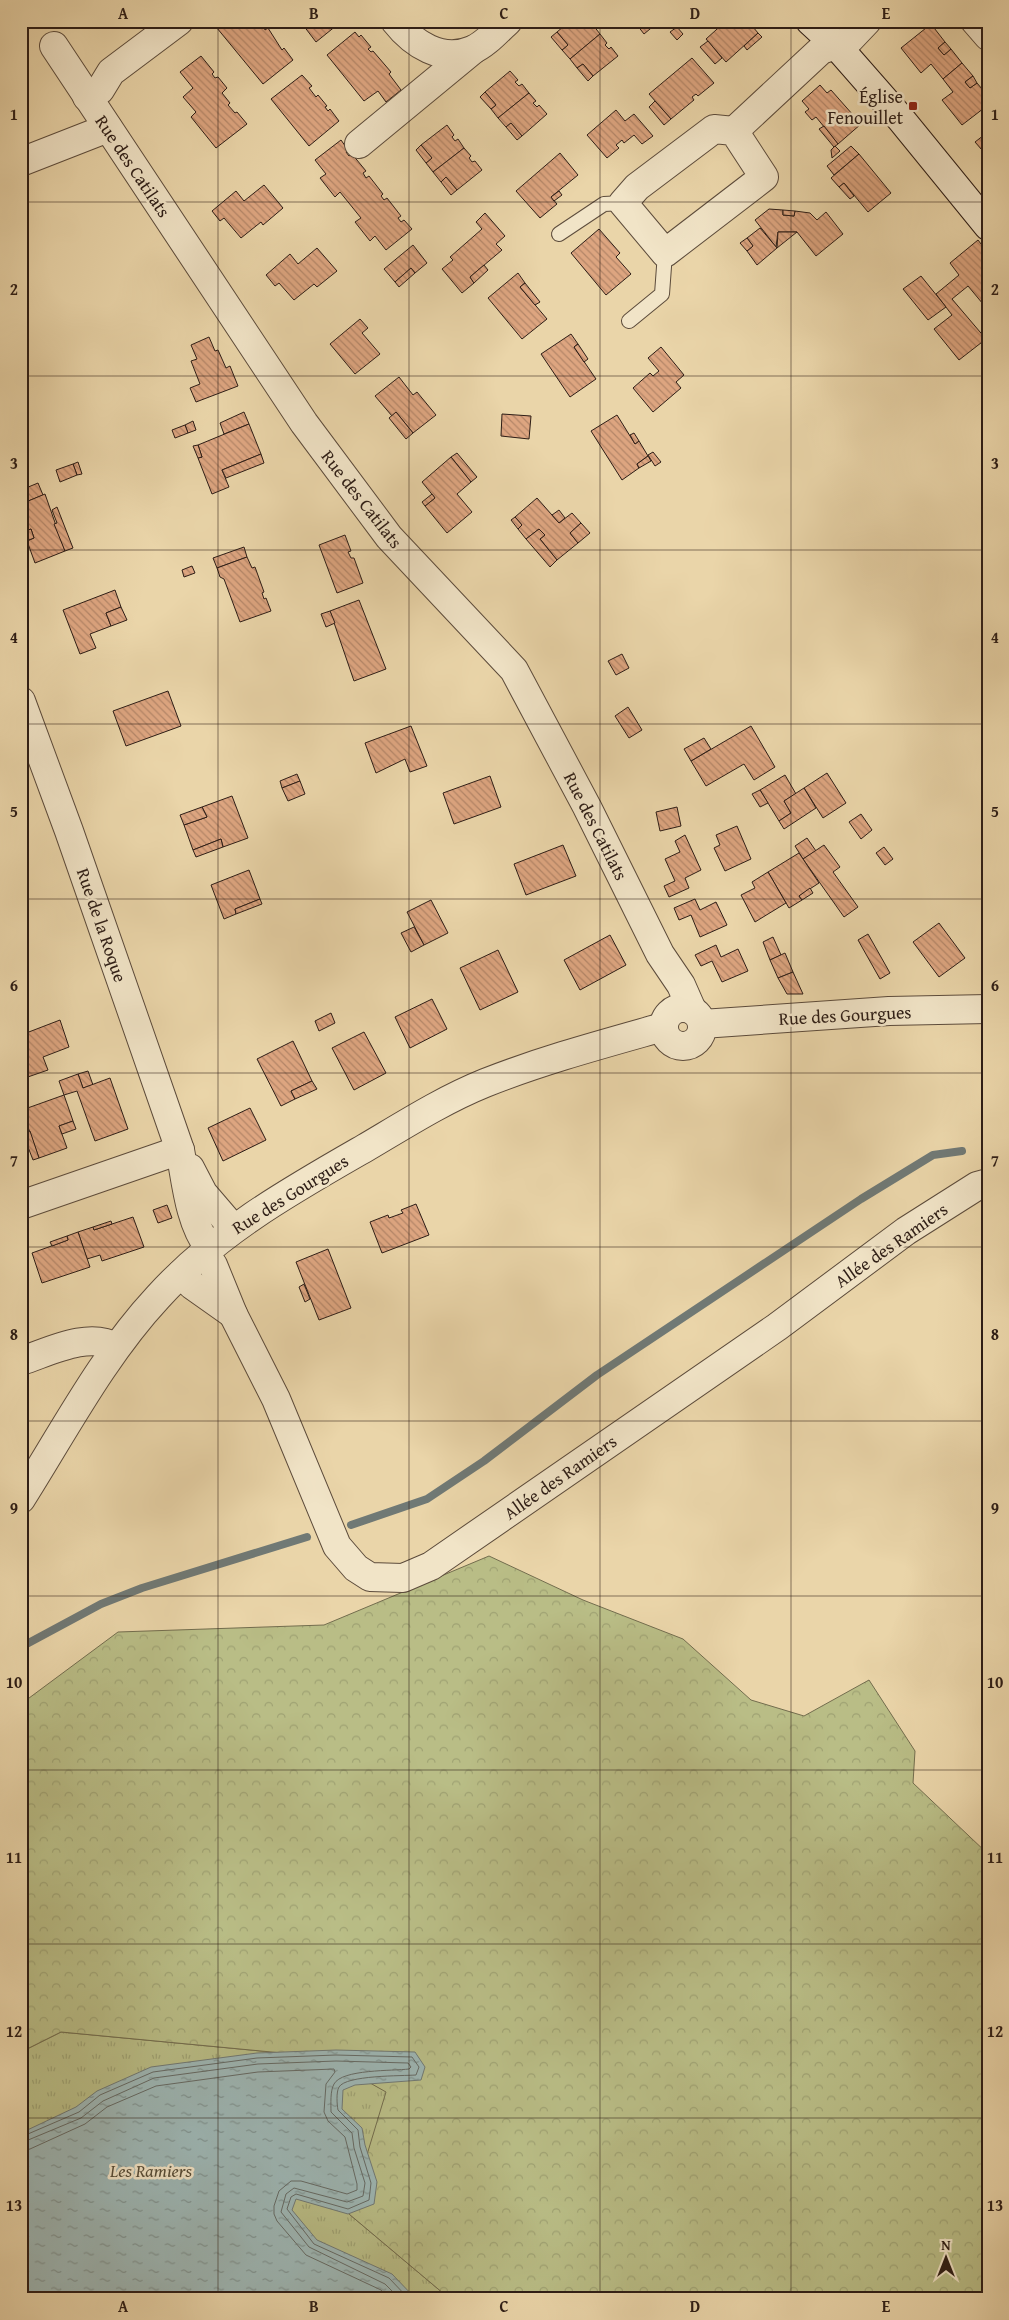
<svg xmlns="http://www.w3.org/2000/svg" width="1009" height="2320" viewBox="0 0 1009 2320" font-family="'Gentium Book Plus',serif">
<defs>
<pattern id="grass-tufts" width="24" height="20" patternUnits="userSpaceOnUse" patternTransform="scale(1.25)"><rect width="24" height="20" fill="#b9bd86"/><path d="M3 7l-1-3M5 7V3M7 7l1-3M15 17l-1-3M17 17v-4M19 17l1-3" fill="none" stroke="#9fa273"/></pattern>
<pattern id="forest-crowns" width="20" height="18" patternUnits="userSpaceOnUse" patternTransform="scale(1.25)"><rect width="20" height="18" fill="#b9bd86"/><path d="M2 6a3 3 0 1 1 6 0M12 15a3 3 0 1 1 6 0" fill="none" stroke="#9fa273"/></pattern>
<pattern id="water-ripples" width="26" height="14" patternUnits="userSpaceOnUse" patternTransform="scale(1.25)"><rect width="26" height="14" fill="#9db6b4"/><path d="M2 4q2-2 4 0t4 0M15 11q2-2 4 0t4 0" fill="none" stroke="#809391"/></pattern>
<pattern id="building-back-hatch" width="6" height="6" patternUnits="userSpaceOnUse" patternTransform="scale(1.25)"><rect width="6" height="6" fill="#dda580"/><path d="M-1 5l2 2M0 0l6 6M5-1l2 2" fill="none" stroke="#b48668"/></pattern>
</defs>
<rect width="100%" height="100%" fill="#ead5a9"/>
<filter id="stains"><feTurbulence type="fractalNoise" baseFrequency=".004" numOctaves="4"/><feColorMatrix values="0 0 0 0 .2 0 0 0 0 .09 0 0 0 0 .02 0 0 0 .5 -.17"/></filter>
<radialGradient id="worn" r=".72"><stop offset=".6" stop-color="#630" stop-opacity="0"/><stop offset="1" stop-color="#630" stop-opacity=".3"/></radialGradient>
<!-- grass -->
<polygon fill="url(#grass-tufts)" stroke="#736d4e" points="61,2032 324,2057 387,2092 349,2214 450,2299 21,2299 21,2052"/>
<!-- forest -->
<polygon fill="url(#forest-crowns)" stroke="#736d4e" points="489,1556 583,1600 683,1639 751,1700 804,1716 869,1680 915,1751 913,1783 988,1854 988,2299 450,2299 349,2214 386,2092 324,2057 61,2032 21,2052 21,1704 118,1632 324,1625"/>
<!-- water -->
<polygon fill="url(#water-ripples)" stroke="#707975" points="336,2050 415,2052 425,2067 421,2080 355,2085 343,2090 342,2109 362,2128 365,2145 377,2182 374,2204 348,2214 296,2199 292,2210 317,2240 392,2274 416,2299 21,2299 21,2133 76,2107 97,2091 151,2067 257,2053"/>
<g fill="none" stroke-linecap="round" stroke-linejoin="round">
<!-- shore -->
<g stroke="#656a65" stroke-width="1">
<path d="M21,2137L79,2112L100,2095L153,2072L257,2058L336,2055L412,2057L419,2067L416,2075C402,2076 346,2075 339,2087C336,2092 337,2105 338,2110L358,2130L360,2147L371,2183L369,2200L348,2209L296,2194L291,2197L287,2209L314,2244L389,2278L409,2299"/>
<path d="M21,2143L81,2118L103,2101L154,2078L258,2064L336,2061L408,2063L411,2067L409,2069C393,2071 342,2069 334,2084C330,2091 331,2104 331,2112L352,2133L354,2148L365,2183L363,2196L347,2202L294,2188L286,2194L281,2212L309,2247L385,2284L400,2299"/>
<polyline points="21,2151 30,2149 85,2124 107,2107 156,2086 258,2072 334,2069 335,2072 326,2084 324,2112 328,2121 345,2137 357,2184 357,2190 347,2194 301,2181 291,2181 279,2191 274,2206 274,2214 277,2221 306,2255 381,2290 390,2299"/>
</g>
<!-- stream -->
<g stroke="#707975" stroke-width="8">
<polyline points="351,1525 427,1499 484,1461 597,1375 861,1199 933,1155 962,1151"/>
<polyline points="21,1647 101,1604 142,1588 307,1537"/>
</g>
</g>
<!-- building -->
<g fill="url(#building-back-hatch)" stroke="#2d1d16">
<polygon points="262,21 265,30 268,28 282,50 284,48 293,60 263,84 212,22"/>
<polygon points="300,21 342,21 316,42"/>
<polygon points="570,21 589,21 587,23 590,27 593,25 600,34 570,59 562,50 568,45 557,32"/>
<polygon points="634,21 643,21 650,29 644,34"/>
<polygon points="643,21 660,21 650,29"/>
<polygon points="726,21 748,21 758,33 726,62 706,39"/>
<polygon points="931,24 945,42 938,48 944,55 951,49 962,63 943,79 931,64 921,73 901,48"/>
<polygon points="677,27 683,34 677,40 670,32"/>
<polygon points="355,32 359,37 361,35 371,47 368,49 371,52 373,51 391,72 389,74 401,90 386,102 378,91 364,101 327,55"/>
<polygon points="557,32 568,45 562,50 551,37"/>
<polygon points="758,33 762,37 747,50 744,46"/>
<polygon points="600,34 607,43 605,45 609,49 611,47 618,56 593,76 583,64 577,68 570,59"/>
<polygon points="708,41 722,58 715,64 700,47"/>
<polygon points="945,42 951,49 944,55 938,48"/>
<polygon points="201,56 214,72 212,74 215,78 218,77 227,88 222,93 230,103 228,105 235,113 237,112 247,124 216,148 191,117 196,112 183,97 193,88 180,72"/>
<polygon points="692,58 714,83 698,96 696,94 692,97 694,100 671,119 649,94"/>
<polygon points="962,63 973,76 965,82 970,88 977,83 988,96 988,105 962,125 942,100 953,92 943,79"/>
<polygon points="583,64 593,76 588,81 577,68"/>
<polygon points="510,71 518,80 515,82 519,86 522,84 529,93 498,118 491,109 496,105 485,92"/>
<polygon points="302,75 312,86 309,88 316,97 318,95 327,106 325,107 328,111 330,109 339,121 309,146 271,99"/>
<polygon points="973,76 977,83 970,88 965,82"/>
<polygon points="820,85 827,93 831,90 861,124 838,144 816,117 812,120 805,112 809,109 802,101"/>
<polygon points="485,92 496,105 491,109 480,97"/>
<polygon points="529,93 536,101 533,103 537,107 539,105 547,114 522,136 511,123 506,127 498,118"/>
<polygon points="655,101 671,119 664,125 649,107"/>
<polygon points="616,110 625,121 634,114 653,136 642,144 634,135 624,143 622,140 616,145 619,148 607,158 587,135"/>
<polygon points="511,123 522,136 517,140 506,127"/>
<polygon points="447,125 454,135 452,137 455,141 458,139 464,148 433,172 426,163 432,158 421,145"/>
<polygon points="824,126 838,144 834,147 819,129"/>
<polygon points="988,132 988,157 975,142"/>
<polygon points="341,140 348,150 346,152 349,156 352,154 366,171 363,173 366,178 369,176 383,194 381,196 384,200 387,198 401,216 398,218 401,222 404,220 412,229 386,250 375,236 370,241 355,222 361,218 340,192 335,197 320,178 326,174 315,160"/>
<polygon points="421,145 432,158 426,163 416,150"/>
<polygon points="835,146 840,151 832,158 831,150"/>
<polygon points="851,146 859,154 834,175 827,166"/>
<polygon points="464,148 471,156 469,158 472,162 475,161 482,170 457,190 446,177 441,182 433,172"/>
<polygon points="560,153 578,175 551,197 557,204 540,218 516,191"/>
<polygon points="859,154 891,193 868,212 844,183 839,187 831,178"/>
<polygon points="446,177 457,190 451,195 441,182"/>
<polygon points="844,183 854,196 850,199 839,187"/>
<polygon points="264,185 283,208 263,225 261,222 241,238 224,218 220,221 212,211 236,191 244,201"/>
<polygon points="559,191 562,195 554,201 551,197"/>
<polygon points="769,209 783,210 783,215 794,216 795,211 810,213 817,220 826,212 843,234 816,256 797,232 778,232 776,247 755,220"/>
<polygon points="783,210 795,211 794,216 783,215"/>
<polygon points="485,213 505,236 496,244 502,250 470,277 474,283 462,293 442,269 453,260 450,257 482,229 476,222"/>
<polygon points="760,228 777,248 757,265 747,251 753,246 747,238"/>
<polygon points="599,229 620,253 616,257 631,274 606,295 571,253"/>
<polygon points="778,232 797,232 777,248"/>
<polygon points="747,238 753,246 747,251 740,243"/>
<polygon points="978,240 988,253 988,310 968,286 952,299 986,339 959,360 934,329 952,315 936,294 959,275 950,263"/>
<polygon points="413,245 427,263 415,273 411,268 395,282 384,269"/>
<polygon points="317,248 337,271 317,287 314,284 294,300 279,283 275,286 266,275 290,254 298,264"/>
<polygon points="484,265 488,270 474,283 470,277"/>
<polygon points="411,268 415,273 399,287 395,282"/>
<polygon points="518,273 525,283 520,287 547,319 522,339 488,298"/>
<polygon points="921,276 946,307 928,320 903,289"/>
<polygon points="525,283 540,302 535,305 520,287"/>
<polygon points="360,319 368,328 362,333 380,354 355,374 330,344"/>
<polygon points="571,334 578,344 574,347 596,379 570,397 541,354"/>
<polygon points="209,337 215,351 218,350 226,368 230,366 238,386 196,402 190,388 200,384 191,361 197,359 191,345"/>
<polygon points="578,344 588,359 584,362 574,347"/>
<polygon points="661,347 684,375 676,382 681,388 653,412 633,388 650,373 653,376 659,371 648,358"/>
<polygon points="399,377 413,395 417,392 436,415 413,433 396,412 392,416 375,396"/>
<polygon points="244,412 249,424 224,434 220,423"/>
<polygon points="396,412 413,433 406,439 389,418"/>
<polygon points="502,414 531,416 529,439 501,436"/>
<polygon points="617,415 635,444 639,441 648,456 637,464 639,468 622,480 591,431"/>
<polygon points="193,421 196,430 188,433 185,425"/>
<polygon points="249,424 261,454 222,470 229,487 212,494 198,458 202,457 198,445"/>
<polygon points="185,425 188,433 175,438 172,430"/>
<polygon points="634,433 639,441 635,444 630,435"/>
<polygon points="198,445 202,457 198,458 193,446"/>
<polygon points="653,452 661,462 655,466 648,455"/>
<polygon points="457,453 477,477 471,482 451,457"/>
<polygon points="261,454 264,463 226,478 222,470"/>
<polygon points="648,456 651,461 639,468 637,464"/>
<polygon points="451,457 471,482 457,494 472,512 447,533 425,506 435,498 422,482"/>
<polygon points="78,462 82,474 77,475 73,464"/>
<polygon points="73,464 77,475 60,482 56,470"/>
<polygon points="38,483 43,495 21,504 21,490"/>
<polygon points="45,494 65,551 35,563 27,541 34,538 31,529 23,532 21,528 21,504"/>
<polygon points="432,494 435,498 425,506 422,502"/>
<polygon points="537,498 559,523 572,513 581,523 570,533 578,543 557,560 540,539 545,535 539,529 526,539 518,529 522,525 515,517"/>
<polygon points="57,507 73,548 65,551 54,524 57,523 52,510"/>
<polygon points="559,510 565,518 559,523 552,515"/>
<polygon points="515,517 522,525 518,529 511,520"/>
<polygon points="581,523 590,533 578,543 570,533"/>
<polygon points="21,528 23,532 31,529 34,538 21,543"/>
<polygon points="539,529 545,535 540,539 557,560 550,567 526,539"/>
<polygon points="345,535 351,551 348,552 351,558 354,558 363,583 337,593 319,545"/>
<polygon points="244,547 247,557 217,568 213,558"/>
<polygon points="247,557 252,568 255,567 264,592 262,593 264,599 266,598 271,611 240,622 224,579 220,577 217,568"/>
<polygon points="192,566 195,573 184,577 182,570"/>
<polygon points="115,590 121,607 106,613 111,626 90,634 96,648 80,654 63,610"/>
<polygon points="359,600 386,669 354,681 330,611"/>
<polygon points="121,607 127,620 111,626 106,613"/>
<polygon points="330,611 335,623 326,627 321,614"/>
<polygon points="622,654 629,668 616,675 608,661"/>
<polygon points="168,691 181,726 126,746 113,711"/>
<polygon points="628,707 642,730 629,738 615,716"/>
<polygon points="411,726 427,766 410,772 405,759 376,773 365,743"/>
<polygon points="751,726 775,767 754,780 744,764 706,786 691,761"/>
<polygon points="704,738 711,749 691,761 684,749"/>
<polygon points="827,773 846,803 823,818 804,788"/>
<polygon points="297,774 300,781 282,788 280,781"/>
<polygon points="785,775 796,794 784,801 791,813 779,821 760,790"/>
<polygon points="490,776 501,807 454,824 443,793"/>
<polygon points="300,781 305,794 288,801 282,788"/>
<polygon points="804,788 816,808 784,829 779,821 791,813 784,801"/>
<polygon points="760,790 768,803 760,807 752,794"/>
<polygon points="232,796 248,838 223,847 221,839 193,850 184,825 207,817 202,807"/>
<polygon points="202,807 207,817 184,825 180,815"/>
<polygon points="677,807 681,826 660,831 656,812"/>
<polygon points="861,814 872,830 861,839 849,822"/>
<polygon points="737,826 751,859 725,871 714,848 720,845 716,835"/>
<polygon points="685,835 701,870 685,878 689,888 669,897 664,886 675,881 665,859 680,852 675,841"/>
<polygon points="807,838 816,851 803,859 795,846"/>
<polygon points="221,839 223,847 196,857 193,850"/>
<polygon points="563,845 576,876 526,895 514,864"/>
<polygon points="824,845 840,867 833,872 858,907 844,917 803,859"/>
<polygon points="884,847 893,859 885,865 876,853"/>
<polygon points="799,853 819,883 799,896 802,900 789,908 768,872"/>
<polygon points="249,870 260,899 235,909 236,914 224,919 211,885"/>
<polygon points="768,872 786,903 755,922 741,895 755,888 752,882"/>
<polygon points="810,888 813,893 802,900 799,896"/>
<polygon points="260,899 262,904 236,914 235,909"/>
<polygon points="695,899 700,910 716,902 727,925 700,937 691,915 679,920 674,908"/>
<polygon points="431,900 448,933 424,945 407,912"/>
<polygon points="939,923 965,958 939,977 913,942"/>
<polygon points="414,927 424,945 411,952 401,933"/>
<polygon points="868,934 890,973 880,979 858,940"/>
<polygon points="610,935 626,965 580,990 564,960"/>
<polygon points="773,937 781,955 770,960 763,942"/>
<polygon points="716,945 721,957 738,949 748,971 722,982 712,961 701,966 695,955"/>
<polygon points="498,950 518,992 480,1010 460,968"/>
<polygon points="785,953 793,972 778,978 770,960"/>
<polygon points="793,972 803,994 787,994 778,978"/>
<polygon points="432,999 447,1029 410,1048 395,1017"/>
<polygon points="331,1013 335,1023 319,1031 315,1021"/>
<polygon points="60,1020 69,1047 43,1057 48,1070 22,1079 21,1035"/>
<polygon points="364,1032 386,1073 354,1090 332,1048"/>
<polygon points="293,1041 312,1081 291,1091 295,1099 281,1106 257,1059"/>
<polygon points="88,1071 93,1085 83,1088 78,1074"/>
<polygon points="78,1074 83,1088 110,1078 128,1129 95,1141 77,1091 64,1095 59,1081"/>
<polygon points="312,1081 317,1089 295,1099 291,1091"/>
<polygon points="64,1095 73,1121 59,1126 67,1148 39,1158 22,1110"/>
<polygon points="250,1108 266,1140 223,1161 208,1128"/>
<polygon points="73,1121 76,1129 62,1134 59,1126"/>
<polygon points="30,1131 39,1158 33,1160 23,1134"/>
<polygon points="416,1204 429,1235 382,1253 370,1222 388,1215 389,1218 403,1213 401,1210"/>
<polygon points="167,1205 172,1218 158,1223 153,1210"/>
<polygon points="133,1217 144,1247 102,1261 100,1255 87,1259 78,1232 93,1227 94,1230"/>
<polygon points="111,1221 112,1224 94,1230 93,1227"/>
<polygon points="78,1232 90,1267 42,1283 32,1253 68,1240 67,1236"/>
<polygon points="67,1236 68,1240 52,1246 50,1242"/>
<polygon points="328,1249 351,1308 319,1320 296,1262"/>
<polygon points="304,1284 310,1299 305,1302 299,1287"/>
</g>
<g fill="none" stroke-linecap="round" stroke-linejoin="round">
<!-- lane casing -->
<g stroke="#5c4b3b" stroke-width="16">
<g id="lane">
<polyline points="559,234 604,204 623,203"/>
<polyline points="629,321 662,294 665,253"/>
</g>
</g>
<!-- street casing -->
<g stroke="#5c4b3b" stroke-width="30">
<g id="street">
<path d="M395,21C413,44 442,63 472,50C485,45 498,30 508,21"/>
<polyline points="975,21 988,36"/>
<polyline points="54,46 304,423 389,537 514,670 587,807 660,954 681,985 692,1010"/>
<polyline points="87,97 100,90 111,72 179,21"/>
<polygon points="714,129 734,131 764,177 665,253 623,203 637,187"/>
<polyline points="734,131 821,50 848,41 867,21"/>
<polyline points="359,144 473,50"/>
<polyline points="21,162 108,128"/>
<path d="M21,701L69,831L180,1150C186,1181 189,1222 209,1248"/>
<circle cx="683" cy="1027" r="19"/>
<polyline points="702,1024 889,1011 988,1009"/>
<polyline points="190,1168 203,1193 233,1228"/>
<polyline points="21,1205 180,1150"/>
<polyline points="203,1253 213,1265 233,1314 276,1399 337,1546 356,1568 370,1577 403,1578 431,1566 777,1327 906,1231 977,1186 988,1183"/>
<polyline points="181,1274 192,1285 233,1314"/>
<path d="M21,1361C49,1352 88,1331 116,1347"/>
<path d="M21,1499C64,1431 103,1356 158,1297C217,1232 290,1191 365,1148C404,1125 443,1100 485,1083C543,1060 603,1044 663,1027"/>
</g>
</g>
<!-- secondary casing -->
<g stroke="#2d1d16" stroke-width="30">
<polyline id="secondary" points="810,21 836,45 900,118 988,226"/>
</g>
<!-- lane -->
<use href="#lane" stroke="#f1e4c7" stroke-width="14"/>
<!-- street -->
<use href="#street" stroke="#f1e4c7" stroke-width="28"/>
<!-- secondary -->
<use href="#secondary" stroke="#f1e4c7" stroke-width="28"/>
</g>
<!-- grid -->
<path fill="none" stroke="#2d1d16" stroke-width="1" stroke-opacity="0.55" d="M218,21V2299M409,21V2299M600,21V2299M791,21V2299M21,202H988M21,376H988M21,550H988M21,724H988M21,899H988M21,1073H988M21,1247H988M21,1421H988M21,1596H988M21,1770H988M21,1944H988M21,2118H988"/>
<!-- markers -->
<rect fill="#8f2418" stroke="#f1e4c7" stroke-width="2" x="908" y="101" width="10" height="10" rx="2.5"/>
<g text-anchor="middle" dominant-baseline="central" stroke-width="5" stroke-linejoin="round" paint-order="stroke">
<!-- poi labels -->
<g font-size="18" fill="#2d1d16" stroke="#f1e4c7" text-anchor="end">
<text x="903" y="96">Église<tspan x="903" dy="21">Fenouillet</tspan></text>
</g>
<!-- street labels -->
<g font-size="18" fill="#2d1d16" stroke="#f1e4c7">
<text transform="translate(133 166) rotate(56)">Rue des Catilats</text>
<text transform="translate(362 499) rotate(52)">Rue des Catilats</text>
<text transform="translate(596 826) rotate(63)">Rue des Catilats</text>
<text transform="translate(102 925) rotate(71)">Rue de la Roque</text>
<text transform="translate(845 1015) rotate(-3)">Rue des Gourgues</text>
<text transform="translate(290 1194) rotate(-32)">Rue des Gourgues</text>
<text transform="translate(891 1245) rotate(-35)">Allée des Ramiers</text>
<text transform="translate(560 1477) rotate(-35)">Allée des Ramiers</text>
</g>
<!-- park labels -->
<g font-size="18" font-style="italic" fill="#574d38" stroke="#f1e4c7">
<text x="151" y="2170">Les Ramiers</text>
</g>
</g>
<!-- margin -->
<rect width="1009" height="2320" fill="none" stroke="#ead5a9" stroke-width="55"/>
<!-- north arrow -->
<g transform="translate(946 2258)" stroke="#f1e4c7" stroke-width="4" paint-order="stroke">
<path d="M0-4L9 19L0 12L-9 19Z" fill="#2d1d16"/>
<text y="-8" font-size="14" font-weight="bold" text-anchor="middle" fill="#2d1d16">N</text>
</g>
<rect x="28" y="28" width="954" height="2264" fill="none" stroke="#2d1d16" stroke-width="2"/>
<g font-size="16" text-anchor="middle" font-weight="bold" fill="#2d1d16">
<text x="123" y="19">A</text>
<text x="314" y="19">B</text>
<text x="504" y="19">C</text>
<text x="695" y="19">D</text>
<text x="886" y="19">E</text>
<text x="14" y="120">1</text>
<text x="995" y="120">1</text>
<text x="14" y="295">2</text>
<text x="995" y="295">2</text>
<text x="14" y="469">3</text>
<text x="995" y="469">3</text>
<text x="14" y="643">4</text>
<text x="995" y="643">4</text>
<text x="14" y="817">5</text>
<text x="995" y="817">5</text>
<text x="14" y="991">6</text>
<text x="995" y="991">6</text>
<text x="14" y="1166">7</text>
<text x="995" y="1166">7</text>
<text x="14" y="1340">8</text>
<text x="995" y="1340">8</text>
<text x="14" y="1514">9</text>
<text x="995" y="1514">9</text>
<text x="14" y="1688">10</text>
<text x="995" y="1688">10</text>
<text x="14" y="1863">11</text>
<text x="995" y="1863">11</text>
<text x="14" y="2037">12</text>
<text x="995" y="2037">12</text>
<text x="14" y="2211">13</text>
<text x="995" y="2211">13</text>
<text x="123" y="2312">A</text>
<text x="314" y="2312">B</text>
<text x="504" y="2312">C</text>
<text x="695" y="2312">D</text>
<text x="886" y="2312">E</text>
</g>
<rect width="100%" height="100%" filter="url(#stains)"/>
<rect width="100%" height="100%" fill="url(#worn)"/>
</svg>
